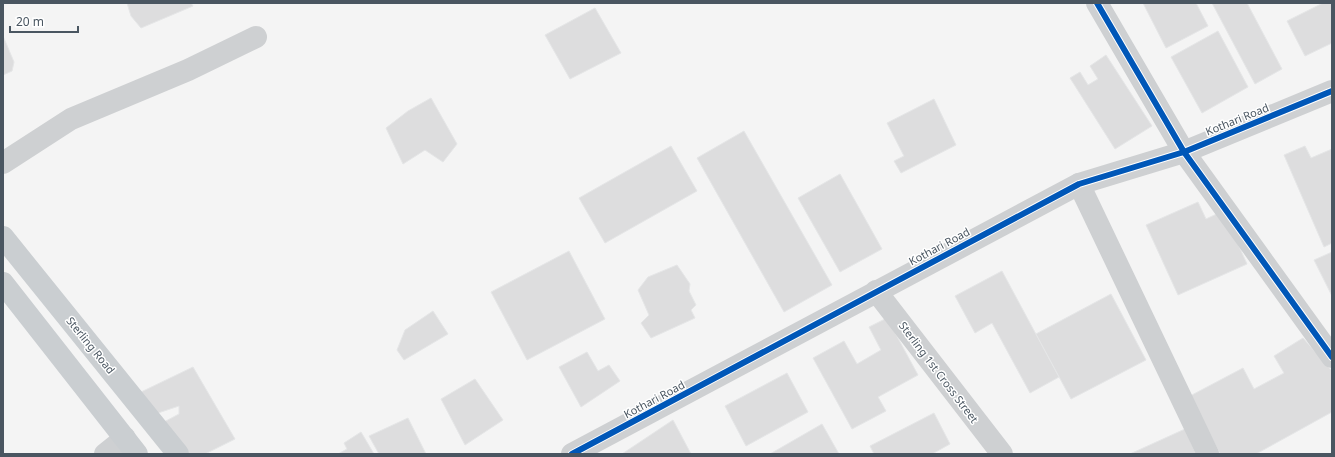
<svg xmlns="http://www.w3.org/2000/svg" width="1335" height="457" viewBox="0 0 1335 457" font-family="'Noto Sans',sans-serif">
<rect width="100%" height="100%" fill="#f4f4f4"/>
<!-- building -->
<g fill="#ddddde" stroke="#e5e6e7">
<polygon points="127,3 191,3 193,6 141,28 131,16"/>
<polygon points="1143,3 1196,3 1208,26 1166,48"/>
<polygon points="1212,3 1247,3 1282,69 1255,84"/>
<polygon points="1323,3 1332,3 1332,43 1305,56 1287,21"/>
<polygon points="595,8 621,53 570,79 545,35"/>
<polygon points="1218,31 1248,87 1202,113 1171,57"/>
<polygon points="3,36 14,62 12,71 3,75"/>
<polygon points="1106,55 1152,126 1115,149 1070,78 1080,72 1088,85 1098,79 1090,66"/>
<polygon points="431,98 457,144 443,162 425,150 403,164 386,128 408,111"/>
<polygon points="934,99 956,145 901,173 894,161 904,156 887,123"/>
<polygon points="744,131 832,285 784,312 697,158"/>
<polygon points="671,146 697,191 605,243 579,198"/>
<polygon points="1305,146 1311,158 1332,149 1332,243 1324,247 1284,155"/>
<polygon points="840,174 882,249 840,272 798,198"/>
<polygon points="1198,202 1206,219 1223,211 1247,264 1178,295 1146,225"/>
<polygon points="569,251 605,319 527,360 491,292"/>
<polygon points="1332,252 1332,296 1314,260"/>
<polygon points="677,265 690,284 689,291 696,305 691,310 695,318 651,338 641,323 649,315 638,290 648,277"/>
<polygon points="1002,271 1059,377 1030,393 992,323 975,333 955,296"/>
<polygon points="1111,294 1146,360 1071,399 1036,334"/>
<polygon points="433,311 448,334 404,360 397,350 405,330"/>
<polygon points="887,318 918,375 878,397 886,411 852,429 813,358 844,341 857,364 881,350 869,327"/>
<polygon points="1303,338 1332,371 1332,412 1256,454 1220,454 1190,396 1243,368 1254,389 1284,373 1274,356"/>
<polygon points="587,352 598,371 609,365 620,381 581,407 559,367"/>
<polygon points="193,367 235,439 205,454 183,454 164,422 179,414 179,406 152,415 139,393"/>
<polygon points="787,373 808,412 746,446 725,406"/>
<polygon points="475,379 503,420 465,445 441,399"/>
<polygon points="934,413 950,444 932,454 874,454 870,446"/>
<polygon points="408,418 426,454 379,454 369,436"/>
<polygon points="673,420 691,454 622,454"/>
<polygon points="822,424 839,454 770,454"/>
<polygon points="1185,429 1196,454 1130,454"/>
<polygon points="361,432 374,454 338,454 347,449 344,443"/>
</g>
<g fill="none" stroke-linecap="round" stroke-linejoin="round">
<!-- minor -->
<g stroke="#ced0d2" stroke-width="22">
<polyline points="1097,3 1184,152 1332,357"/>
<polyline points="3,163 71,119 188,70 256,37"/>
<polyline points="1079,184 1208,454"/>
<polyline points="876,291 1002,454"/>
<polyline points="105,454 125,438"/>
<polyline points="572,454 1079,184 1184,152 1332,91"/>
</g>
<!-- major -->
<g stroke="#caced1" stroke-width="22">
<polyline points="3,237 178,454"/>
<polyline points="3,283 137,454"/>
</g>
<!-- cycleway casing -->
<g stroke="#fff" stroke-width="8">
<g id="cycleway">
<polyline points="1097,3 1184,152 1332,357"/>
<polyline points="572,454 1079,184 1184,152 1332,91"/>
</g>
</g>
<!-- cycleway -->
<use href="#cycleway" stroke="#0057b8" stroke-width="6"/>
</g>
<g text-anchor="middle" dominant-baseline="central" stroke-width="3" stroke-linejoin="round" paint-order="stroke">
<!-- street labels -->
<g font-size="11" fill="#4a5661" stroke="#fff">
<text transform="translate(1237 119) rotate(-22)">Kothari Road</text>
<text transform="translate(939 246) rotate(-28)">Kothari Road</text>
<text transform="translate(91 345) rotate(51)">Sterling Road</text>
<text transform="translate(939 372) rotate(53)">Sterling 1st Cross Street</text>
<text transform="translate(654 399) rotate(-28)">Kothari Road</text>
</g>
</g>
<!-- border -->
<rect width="1335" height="457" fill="none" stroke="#4a5661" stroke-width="8"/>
<!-- scale -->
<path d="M10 26v6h68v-6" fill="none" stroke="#4a5661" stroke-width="2"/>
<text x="16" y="26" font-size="12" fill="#4a5661" stroke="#ffffff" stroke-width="3" paint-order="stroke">20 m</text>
</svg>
